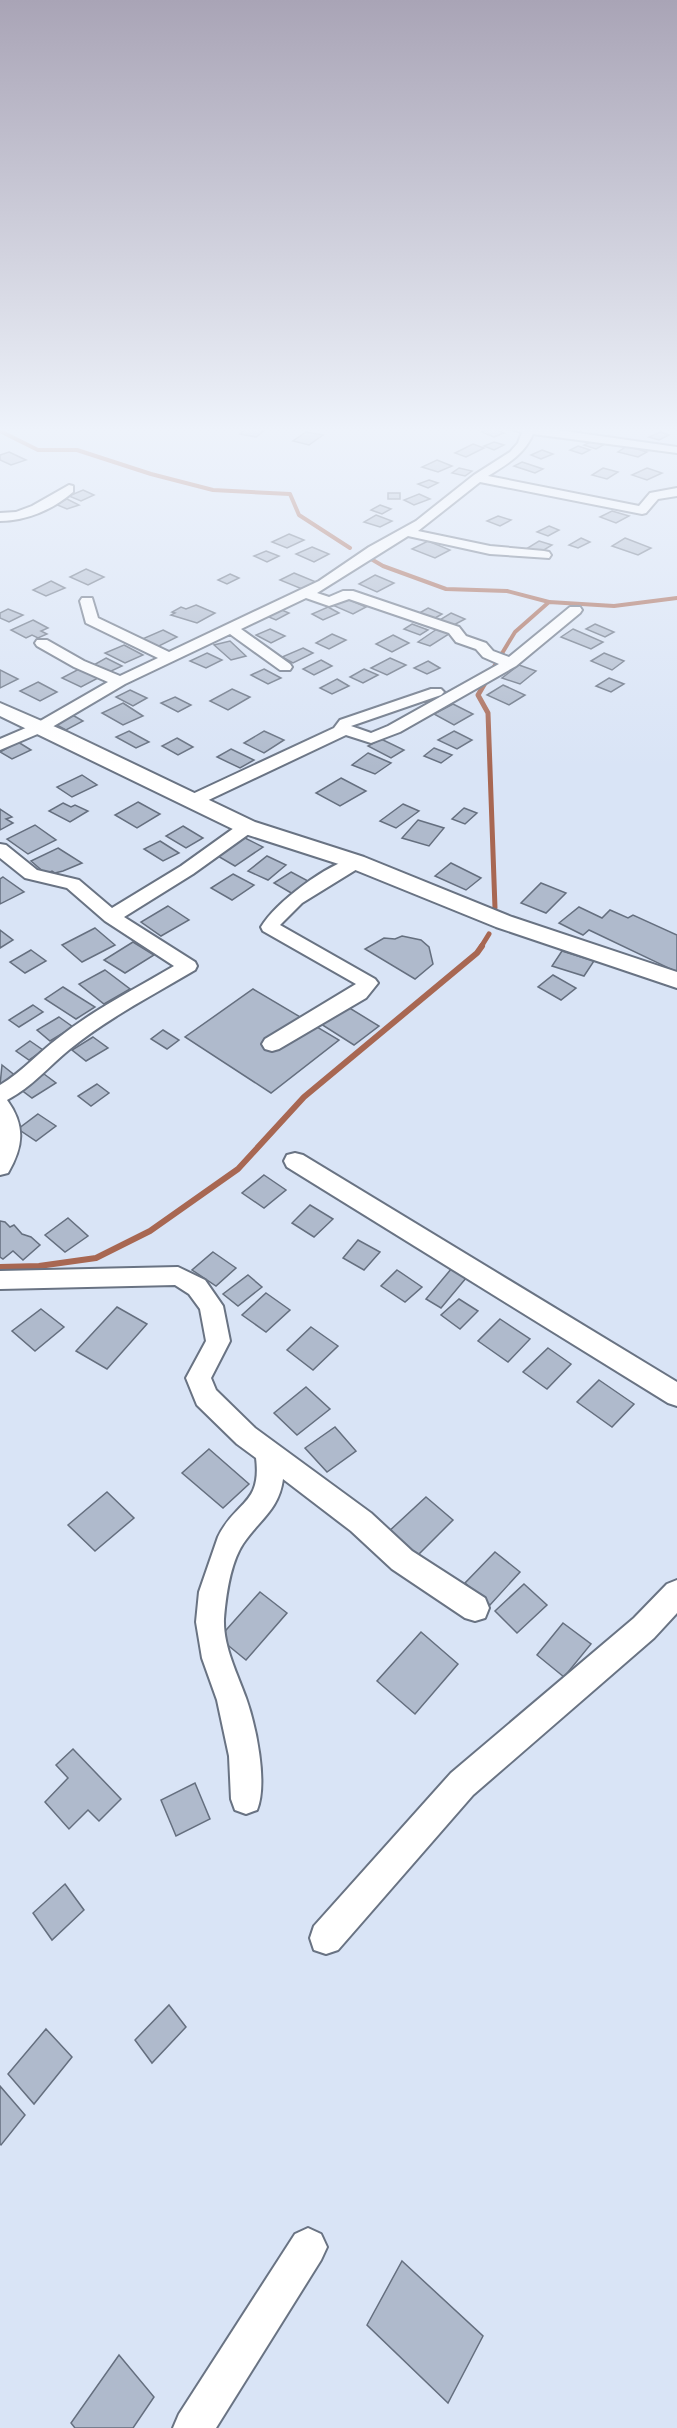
<svg xmlns="http://www.w3.org/2000/svg" width="677" height="2428" viewBox="0 0 677 2428" font-family="Roboto,sans-serif">
<rect width="100%" height="100%" fill="#d9e4f6"/>
<g fill="none" stroke-linecap="round" stroke-linejoin="round">
<!-- stream-far2 -->
<g stroke="#a86752" stroke-width="4">
<polyline points="0,431 38,450 77,450 151,474 213,490 290,494 299,515 350,548"/>
<polyline points="366,556 383,566 446,589 507,591 549,602"/>
<polyline points="501,655 515,632 549,602 614,606 677,598"/>
</g>
<!-- stream-far1 -->
<g stroke="#a86752" stroke-width="5">
<polyline points="495,908 488,713 478,695 502,654"/>
<polyline points="481,947 489,934"/>
</g>
<!-- stream -->
<polyline stroke="#a86752" stroke-width="6" points="0,1267 39,1266 96,1258 150,1231 238,1169 304,1097 477,953 482,946"/>
</g>
<!-- building -->
<g fill="#afbacc" stroke="#656f7f" stroke-width="1.5">
<polygon points="248,427 261,427 267,428 256,437 240,434"/>
<polygon points="492,428 504,433 494,437 482,432"/>
<polygon points="306,432 323,435 309,445 293,441"/>
<polygon points="660,432 669,435 659,440 649,437"/>
<polygon points="594,440 605,444 596,449 584,445"/>
<polygon points="494,442 504,445 494,450 484,446"/>
<polygon points="473,444 484,448 466,457 455,453"/>
<polygon points="578,446 590,450 582,454 570,450"/>
<polygon points="627,446 647,452 638,457 618,452"/>
<polygon points="542,450 553,454 541,459 531,455"/>
<polygon points="9,452 26,460 11,465 0,460 0,455"/>
<polygon points="437,460 452,466 438,472 422,467"/>
<polygon points="522,462 543,469 535,473 514,466"/>
<polygon points="459,468 472,471 465,476 452,473"/>
<polygon points="603,468 618,472 607,479 592,475"/>
<polygon points="647,468 662,473 647,480 632,475"/>
<polygon points="429,480 438,483 428,488 418,484"/>
<polygon points="83,490 94,495 81,501 69,496"/>
<rect x="388" y="493" width="12" height="6"/>
<polygon points="419,494 430,499 414,505 404,500"/>
<polygon points="67,499 79,505 67,509 55,504"/>
<polygon points="380,505 391,509 382,514 371,510"/>
<polygon points="612,511 629,516 616,523 600,517"/>
<polygon points="376,515 392,521 380,527 364,522"/>
<polygon points="498,516 511,520 500,526 487,521"/>
<polygon points="549,526 559,530 548,536 537,532"/>
<polygon points="289,534 304,540 287,548 272,542"/>
<polygon points="581,538 590,542 578,548 569,545"/>
<polygon points="625,538 651,548 638,555 612,546"/>
<polygon points="428,541 450,550 435,558 412,549"/>
<polygon points="539,541 552,545 539,553 526,549"/>
<polygon points="312,547 329,554 314,562 296,554"/>
<polygon points="266,551 279,556 267,562 254,556"/>
<polygon points="86,569 104,577 88,585 70,577"/>
<polygon points="294,573 316,582 302,589 280,580"/>
<polygon points="230,574 239,578 227,584 218,580"/>
<polygon points="375,575 394,583 377,592 359,584"/>
<polygon points="51,581 65,588 46,596 33,590"/>
<polygon points="343,597 366,607 353,614 330,604"/>
<polygon points="196,605 215,613 197,623 171,615 175,613 172,612 181,607 186,609"/>
<polygon points="328,607 339,613 323,620 312,614"/>
<polygon points="277,608 289,613 276,620 264,615"/>
<polygon points="428,608 442,614 430,621 416,615"/>
<polygon points="8,609 23,615 9,622 0,618 0,613"/>
<polygon points="451,613 465,619 452,626 438,621"/>
<polygon points="33,620 48,628 41,631 47,634 38,638 32,635 26,638 11,630"/>
<polygon points="412,624 428,630 420,635 404,629"/>
<polygon points="595,624 614,632 605,637 586,629"/>
<polygon points="270,629 285,636 271,643 256,635"/>
<polygon points="437,629 449,634 430,646 418,642"/>
<polygon points="573,629 603,642 591,649 561,637"/>
<polygon points="163,630 177,637 155,648 140,640"/>
<polygon points="332,634 346,640 329,649 316,643"/>
<polygon points="393,635 409,643 392,652 376,644"/>
<polygon points="230,641 246,656 231,660 214,645"/>
<polygon points="124,645 143,655 125,663 105,653"/>
<polygon points="303,648 313,653 293,663 282,657"/>
<polygon points="207,653 222,660 206,668 190,661"/>
<polygon points="604,653 624,661 612,670 591,661"/>
<polygon points="106,658 122,666 107,673 92,666"/>
<polygon points="390,658 406,665 387,675 371,668"/>
<polygon points="321,660 332,666 314,675 303,669"/>
<polygon points="428,661 440,668 427,674 414,668"/>
<polygon points="519,665 536,671 520,684 502,678"/>
<polygon points="79,669 98,678 81,687 62,678"/>
<polygon points="264,669 281,678 268,684 251,675"/>
<polygon points="364,669 378,675 363,683 350,677"/>
<polygon points="0,670 18,679 0,688"/>
<polygon points="609,678 624,684 611,692 596,686"/>
<polygon points="337,679 349,686 332,694 320,688"/>
<polygon points="38,682 57,692 40,701 20,691"/>
<polygon points="503,685 525,695 509,705 487,695"/>
<polygon points="232,689 250,697 228,710 210,701"/>
<polygon points="130,690 147,698 133,706 116,697"/>
<polygon points="175,697 191,705 178,712 161,703"/>
<polygon points="123,703 143,716 123,725 102,713"/>
<polygon points="453,704 473,714 454,725 434,714"/>
<polygon points="69,713 83,721 66,730 51,722"/>
<polygon points="129,731 149,742 136,748 116,737"/>
<polygon points="264,731 284,740 264,753 244,743"/>
<polygon points="454,731 472,740 457,749 438,740"/>
<polygon points="177,738 193,747 178,755 162,746"/>
<polygon points="381,739 404,750 391,758 368,746"/>
<polygon points="18,742 31,750 12,759 0,752"/>
<polygon points="434,748 452,755 441,763 424,756"/>
<polygon points="231,749 254,760 240,768 217,757"/>
<polygon points="368,753 391,763 375,774 352,765"/>
<polygon points="82,775 97,785 72,797 57,787"/>
<polygon points="341,778 366,791 340,806 316,793"/>
<polygon points="138,802 160,814 137,828 115,815"/>
<polygon points="63,803 71,807 75,805 88,811 70,822 49,811"/>
<polygon points="403,804 419,811 396,828 380,821"/>
<polygon points="464,808 477,813 465,824 452,819"/>
<polygon points="0,809 12,817 6,819 13,823 0,830"/>
<polygon points="418,820 444,828 429,846 402,838"/>
<polygon points="35,825 56,840 28,854 7,839"/>
<polygon points="183,826 203,838 186,848 166,836"/>
<polygon points="243,837 263,847 235,866 216,855"/>
<polygon points="160,841 179,853 163,861 144,849"/>
<polygon points="58,848 82,863 63,871 55,873 52,871 46,874 31,861"/>
<polygon points="267,856 286,865 268,880 248,871"/>
<polygon points="451,863 481,878 466,890 435,876"/>
<polygon points="291,872 310,882 293,894 274,883"/>
<polygon points="233,874 254,885 232,900 211,888"/>
<polygon points="3,877 24,892 0,904 0,879"/>
<polygon points="541,883 566,893 546,913 521,903"/>
<polygon points="168,906 189,920 161,936 141,922"/>
<polygon points="579,907 602,918 610,910 628,918 633,915 677,935 677,972 589,930 583,935 559,923"/>
<polygon points="95,928 115,945 82,962 62,945"/>
<polygon points="0,930 13,940 0,948"/>
<polygon points="402,936 421,940 429,947 433,964 415,979 365,949 384,938 395,939"/>
<polygon points="133,942 154,955 125,973 104,960"/>
<polygon points="31,950 46,961 25,973 10,962"/>
<polygon points="562,951 594,961 584,976 552,966"/>
<polygon points="105,970 130,989 104,1004 79,984"/>
<polygon points="553,975 576,988 561,1000 538,987"/>
<polygon points="63,987 95,1007 76,1019 45,999"/>
<polygon points="253,989 339,1040 271,1093 185,1037"/>
<polygon points="338,1001 379,1026 354,1045 313,1019"/>
<polygon points="33,1005 43,1012 19,1027 9,1020"/>
<polygon points="59,1017 73,1027 50,1041 37,1030"/>
<polygon points="163,1030 179,1040 167,1049 151,1039"/>
<polygon points="93,1037 108,1048 86,1061 72,1050"/>
<polygon points="30,1041 43,1050 29,1060 16,1051"/>
<polygon points="2,1065 17,1077 2,1086 0,1085"/>
<polygon points="44,1074 56,1083 32,1098 20,1089"/>
<polygon points="97,1084 109,1093 91,1106 78,1096"/>
<polygon points="38,1114 56,1126 36,1141 18,1129"/>
<polygon points="264,1175 286,1190 264,1208 242,1193"/>
<polygon points="310,1205 333,1219 314,1237 292,1223"/>
<polygon points="68,1218 88,1236 65,1252 45,1235"/>
<polygon points="0,1221 5,1222 10,1227 14,1225 22,1234 31,1237 40,1245 23,1260 13,1251 3,1259 0,1257"/>
<polygon points="358,1240 380,1252 364,1270 343,1258"/>
<polygon points="213,1252 236,1268 216,1286 192,1270"/>
<polygon points="452,1268 467,1277 441,1308 426,1299"/>
<polygon points="397,1270 422,1287 405,1302 381,1286"/>
<polygon points="248,1275 262,1287 238,1306 223,1294"/>
<polygon points="266,1293 290,1310 266,1332 242,1315"/>
<polygon points="459,1299 478,1311 460,1329 441,1315"/>
<polygon points="117,1307 147,1324 107,1369 76,1351"/>
<polygon points="41,1309 64,1327 35,1351 12,1331"/>
<polygon points="500,1319 530,1339 508,1362 478,1341"/>
<polygon points="311,1327 338,1346 313,1370 287,1350"/>
<polygon points="548,1348 571,1364 547,1389 523,1372"/>
<polygon points="599,1380 634,1404 612,1427 577,1402"/>
<polygon points="306,1387 330,1409 297,1435 274,1413"/>
<polygon points="335,1427 356,1451 327,1472 305,1448"/>
<polygon points="209,1449 249,1484 223,1508 182,1473"/>
<polygon points="107,1492 134,1518 95,1551 68,1525"/>
<polygon points="426,1497 453,1520 414,1559 386,1534"/>
<polygon points="495,1552 520,1572 490,1605 465,1583"/>
<polygon points="524,1584 547,1605 517,1633 495,1611"/>
<polygon points="260,1592 287,1613 246,1660 219,1638"/>
<polygon points="563,1623 591,1644 564,1677 537,1655"/>
<polygon points="421,1632 458,1664 415,1714 377,1681"/>
<polygon points="73,1749 121,1799 99,1821 88,1810 69,1829 45,1802 68,1778 56,1765"/>
<polygon points="195,1783 210,1819 176,1836 161,1800"/>
<polygon points="65,1884 84,1910 52,1940 33,1913"/>
<polygon points="169,2005 186,2027 152,2063 135,2040"/>
<polygon points="46,2029 72,2057 34,2104 8,2074"/>
<polygon points="0,2086 25,2115 1,2145 0,2144"/>
<polygon points="402,2261 483,2336 448,2403 367,2325"/>
<polygon points="119,2355 154,2397 133,2428 75,2428 71,2423"/>
</g>
<g fill="none" stroke-linecap="round" stroke-linejoin="round">
<!-- minor casing -->
<g stroke="#697383" stroke-width="4">
<g id="minor">
<path d="M502,427H536L677,447V453L533,434C524,455 507,464 488,476L639,506L650,493L677,488V496L658,499L646,513L642,514L480,482L418,531L490,546L544,551L549,552L551,555L549,558L490,554L408,536L317,593L329,597L343,591H353L459,627L466,636L486,643L493,651L509,657L570,607H580L582,610L580,613L516,666L400,732L371,743L346,735L198,805H186L184,801L186,797L334,728L340,720L431,689H441L444,692L441,695L351,726L371,733L388,726L499,664L483,657L476,649L456,642L449,633L349,599L329,606L306,598L241,629L290,664L292,667L290,670H280L230,634L125,684L47,730L0,750V739L35,724L108,682L74,667L37,646L35,643L37,640H47L84,661L120,676L158,658L86,623L80,601L82,598H92L98,618L169,652L319,581L369,547L416,521L474,475L510,452L518,443L522,432Z"/>
<path d="M69,485L73,486V492C54,509 26,521 0,521V513L16,512L32,506Z"/>
<path d="M247,822L253,823L255,827L253,831L193,874L124,917L195,962L197,966L195,970C153,995 108,1018 70,1049C49,1066 32,1087 7,1100C26,1126 23,1147 8,1173L0,1175V1085C22,1072 37,1054 57,1039C93,1010 135,989 174,966L105,921L67,888L25,878L0,858V844L6,845L37,870L79,880L112,908L181,866L241,823Z"/>
<path d="M356,857L362,858L365,862L362,866L302,903L280,925L375,979L378,983L366,998L279,1049L272,1051L265,1049L262,1044L265,1039L356,984L263,931L261,927C276,902 327,864 356,857Z"/>
<polygon points="295,1153 303,1155 677,1382 677,1406 668,1403 287,1167 284,1161 287,1155"/>
<path d="M178,1267L205,1280L223,1306L230,1341L211,1378L216,1390L255,1428L371,1513L412,1551L485,1598L489,1608L485,1618L475,1621L465,1618L392,1569L351,1531L283,1479C279,1510 259,1520 243,1544C230,1564 226,1595 224,1619C223,1646 237,1673 246,1698C256,1726 268,1783 257,1810L246,1814L235,1810L231,1799L229,1756L217,1700L202,1658L196,1622L199,1592L218,1537C235,1501 262,1505 256,1458L237,1444L197,1405L186,1378L206,1341L200,1309L189,1294L175,1285L0,1289V1271Z"/>
<polygon points="677,1580 677,1613 654,1638 473,1795 338,1950 326,1954 314,1950 310,1938 314,1926 451,1773 634,1618 667,1584"/>
<polygon points="308,2228 321,2234 327,2247 321,2260 216,2428 173,2428 179,2414 295,2234"/>
</g>
</g>
<!-- tertiary casing -->
<g stroke="#697383" stroke-width="4">
<polygon id="tertiary" points="0,703 67,732 255,822 364,857 512,917 677,972 677,988 496,927 348,867 239,832 0,716"/>
</g>
<!-- minor -->
<use href="#minor" fill="#fff" fill-rule="evenodd"/>
<!-- tertiary -->
<use href="#tertiary" fill="#fff" fill-rule="evenodd"/>
</g>
<!-- sky -->
<linearGradient id="sky" x2="0" y2="1"><stop stop-color="#a9a4b6"/><stop offset="0.56" stop-color="#eef3fb"/><stop offset="1" stop-color="#eef3fb" stop-opacity="0"/></linearGradient>
<rect width="677" height="767" fill="url(#sky)"/>
</svg>
